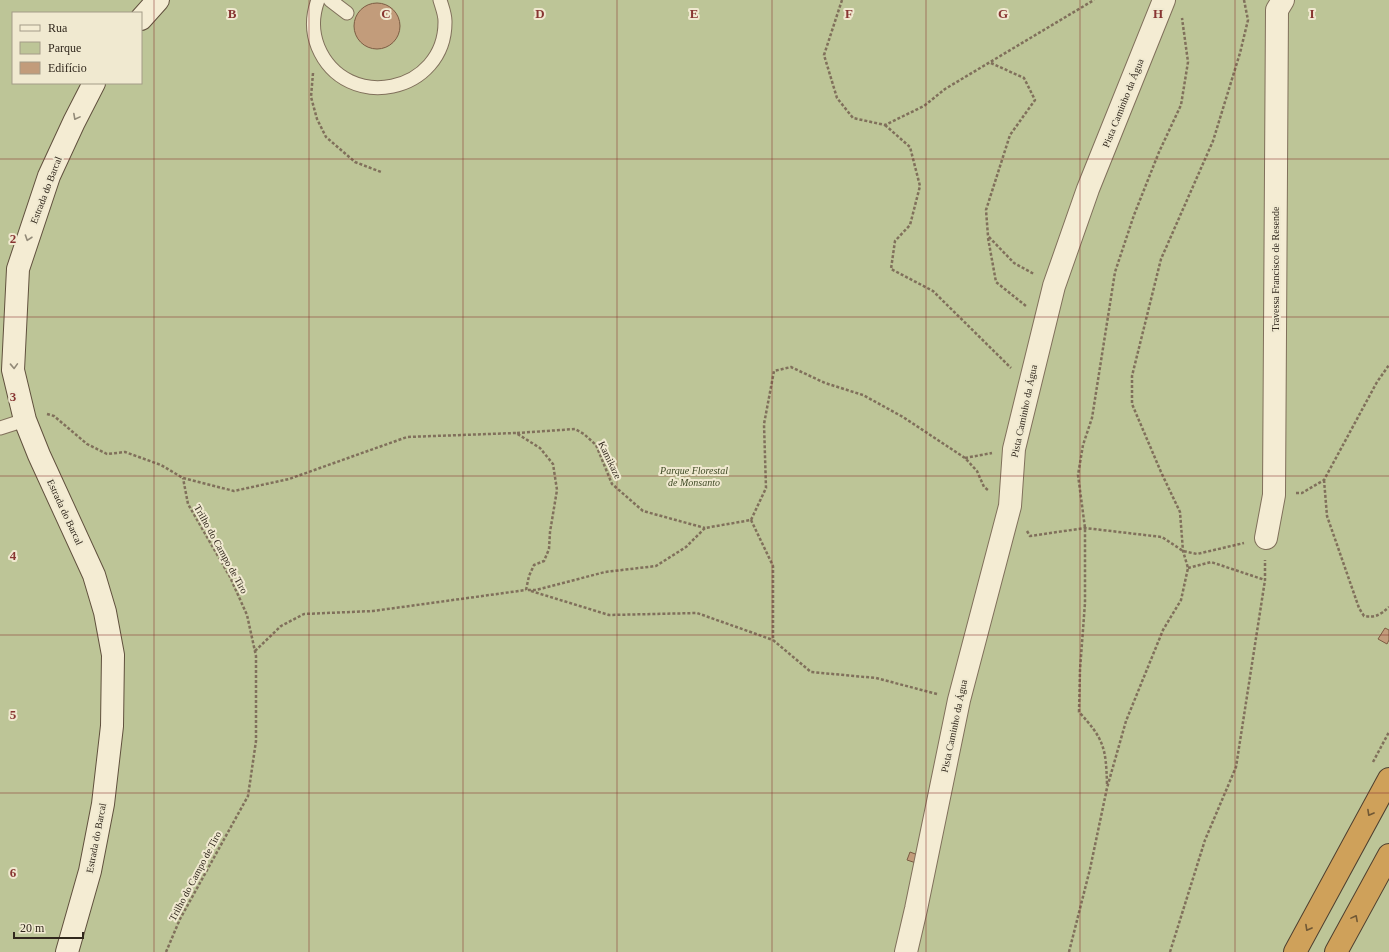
<svg xmlns="http://www.w3.org/2000/svg" width="1389" height="952" viewBox="0 0 1389 952" font-family="'Times New Roman',serif">
<rect width="100%" height="100%" fill="#e8dec1"/>
<!-- green -->
<path fill="#bdc597" fill-rule="evenodd" d="M0,0H1389V952H0ZM13,13H141V83H13Z"/>
<!-- building -->
<g fill="#c29c7b" stroke="#7c5c43">
<circle cx="377" cy="26" r="23"/>
<polygon points="1385,628 1389,630 1389,640 1387,644 1378,639"/>
<polygon points="910,852 918,855 916,863 907,860"/>
</g>
<g fill="none" stroke-linecap="round" stroke-linejoin="round">
<!-- lane casing -->
<g stroke="#80705b" stroke-width="15">
<g id="lane">
<path d="M318,0C312,16 312,32 318,47C346,114 446,93 445,21C445,14 442,7 440,0"/>
<polyline points="330,0 347,13"/>
<polyline points="0,428 25,420"/>
</g>
</g>
<!-- street casing -->
<g stroke="#80705b" stroke-width="24">
<g id="street">
<polyline points="1266,538 1274,495 1277,10 1283,0"/>
<polyline points="906,952 916,909 959,700 1010,506 1014,449 1054,286 1088,189 1164,0"/>
</g>
</g>
<!-- secondary casing -->
<g stroke="#61513e" stroke-width="24">
<g id="secondary">
<polyline points="141,19 158,0"/>
<polyline points="67,952 90,871 103,804 112,726 113,655 105,612 94,575 39,455 25,420 13,370 18,269 49,176 74,122 94,83"/>
</g>
</g>
<!-- highway casing -->
<g stroke="#4e3f2f" stroke-width="24">
<g id="highway">
<polyline points="1295,952 1389,779"/>
<polyline points="1336,952 1389,855"/>
</g>
</g>
<!-- path -->
<g stroke="#80705b" stroke-width="2.5" stroke-dasharray="3 2" stroke-linecap="butt">
<polyline points="842,0 824,55 837,98 853,118 885,125 924,106 945,89 1094,0"/>
<polyline points="991,63 1024,78 1035,100 1010,135 986,210 988,236 1014,263 1034,274"/>
<polyline points="313,73 311,97 317,119 326,137 355,162 381,172"/>
<polyline points="885,125 910,147 920,186 910,225 895,241 891,269 933,291 1011,368"/>
<polyline points="988,238 996,282 1026,306"/>
<polyline points="47,414 54,416 87,444 107,454 125,452 161,465 183,478 234,491 289,479 407,437 516,433 540,448 553,464 557,490 550,532 549,549 544,561 534,565 529,576 526,590 536,590 605,572 656,566 686,547 705,528 751,520 766,488 764,424 774,371 791,367 825,383 863,395 903,417 965,458 977,471 984,487 988,490"/>
<polyline points="517,433 575,429 584,434 596,445 612,484 643,511 705,528"/>
<polyline points="965,458 992,453"/>
<path d="M1324,480L1327,516L1359,608L1364,616C1375,618 1380,615 1389,607"/>
<polyline points="1296,493 1302,493 1324,480 1377,382 1389,365"/>
<polyline points="751,520 773,566 773,640 811,672 876,678 937,694"/>
<polyline points="1027,531 1030,536 1085,528 1162,537 1183,551 1197,554 1244,543"/>
<polyline points="1188,568 1211,562 1265,580"/>
<polyline points="531,591 609,615 697,613 773,640"/>
<polyline points="255,651 281,626 304,614 373,611 526,590"/>
<polyline points="1373,762 1389,732"/>
<path d="M1107,784C1106,748 1104,739 1079,712L1080,670L1085,603V528L1078,475L1083,445L1092,418L1115,272L1134,215L1159,152L1181,105L1188,62L1182,18"/>
<polyline points="166,952 180,919 248,796 256,741 256,656 247,615 230,577 188,504 183,478"/>
<polyline points="1069,952 1090,869 1107,788 1126,721 1163,630 1181,600 1188,568 1183,551 1180,512 1161,472 1132,404 1132,376 1161,259 1213,141 1240,53 1248,20 1244,0"/>
<polyline points="1170,952 1205,840 1236,767 1265,580 1265,560"/>
</g>
<!-- lane -->
<use href="#lane" stroke="#f4ecd3" stroke-width="13"/>
<!-- street -->
<use href="#street" stroke="#f4ecd3" stroke-width="22"/>
<!-- secondary -->
<use href="#secondary" stroke="#f4ecd3" stroke-width="22"/>
<!-- highway -->
<use href="#highway" stroke="#cfa15a" stroke-width="22"/>
</g>
<!-- one-way arrows -->
<defs><path id="oneway-chevron" d="M-2-3.5L2.5 0L-2 3.5" fill="none" stroke-width="1.6" stroke-linecap="round" stroke-linejoin="round"/></defs>
<g stroke="#928a78">
<use href="#oneway-chevron" transform="translate(76 117) rotate(118)"/>
<use href="#oneway-chevron" transform="translate(28 238) rotate(109)"/>
<use href="#oneway-chevron" transform="translate(14 366) rotate(88)"/>
</g>
<g stroke="#705835">
<use href="#oneway-chevron" transform="translate(1370 813) rotate(119)"/>
<use href="#oneway-chevron" transform="translate(1355 918) rotate(-62)"/>
<use href="#oneway-chevron" transform="translate(1308 928) rotate(119)"/>
</g>
<!-- grid -->
<path fill="none" stroke="#883532" stroke-width="1" stroke-opacity="0.55" d="M154,0V952M309,0V952M463,0V952M617,0V952M772,0V952M926,0V952M1080,0V952M1235,0V952M0,159H1389M0,317H1389M0,476H1389M0,635H1389M0,793H1389"/>
<g text-anchor="middle" dominant-baseline="central" stroke-width="4" stroke-linejoin="round" paint-order="stroke">
<!-- street labels -->
<g font-size="10" fill="#31281d" stroke="#f0e9d0">
<text transform="translate(1123 103) rotate(-68)">Pista Caminho da Água</text>
<text transform="translate(46 190) rotate(-69)">Estrada do Barcal</text>
<text transform="translate(1275 269) rotate(-90)">Travessa Francisco de Resende</text>
<text transform="translate(1024 411) rotate(-78)">Pista Caminho da Água</text>
<text transform="translate(610 460) rotate(64)">Kamikaze</text>
<text transform="translate(65 512) rotate(65)">Estrada do Barcal</text>
<text transform="translate(221 549) rotate(61)">Trilho do Campo de Tiro</text>
<text transform="translate(954 726) rotate(-78)">Pista Caminho da Água</text>
<text transform="translate(96 838) rotate(-79)">Estrada do Barcal</text>
<text transform="translate(195 876) rotate(-62)">Trilho do Campo de Tiro</text>
</g>
<!-- park labels -->
<g font-size="10" font-style="italic" fill="#404b26" stroke="#f0e9d0">
<text x="694" y="470">Parque Florestal<tspan x="694" dy="12">de Monsanto</tspan></text>
</g>
</g>
<g font-size="13" text-anchor="middle" font-weight="bold" fill="#883532" stroke="#f0e9d0" stroke-width="4" stroke-linejoin="round" paint-order="stroke">
<text x="232" y="18">B</text>
<text x="386" y="18">C</text>
<text x="540" y="18">D</text>
<text x="694" y="18">E</text>
<text x="849" y="18">F</text>
<text x="1003" y="18">G</text>
<text x="1158" y="18">H</text>
<text x="1312" y="18">I</text>
<text x="13" y="243">2</text>
<text x="13" y="401">3</text>
<text x="13" y="560">4</text>
<text x="13" y="719">5</text>
<text x="13" y="877">6</text>
</g>
<!-- legend -->
<rect x="12" y="12" width="130" height="72" fill="#f0e9d0" stroke="#a49c88"/>
<rect x="20" y="25" width="20" height="6" fill="#f4ecd3" stroke="#a49c88"/>
<text x="48" y="32" font-size="12" fill="#31281d">Rua</text>
<rect x="20" y="42" width="20" height="12" fill="#bdc597" stroke="#a49c88"/>
<text x="48" y="52" font-size="12" fill="#31281d">Parque</text>
<rect x="20" y="62" width="20" height="12" fill="#c29c7b" stroke="#a49c88"/>
<text x="48" y="72" font-size="12" fill="#31281d">Edifício</text>
<!-- scale -->
<path d="M14 932v6h69v-6" fill="none" stroke="#31281d" stroke-width="2"/>
<text x="20" y="932" font-size="12" fill="#31281d" stroke="#f0e9d0" stroke-width="3" paint-order="stroke">20 m</text>
</svg>
